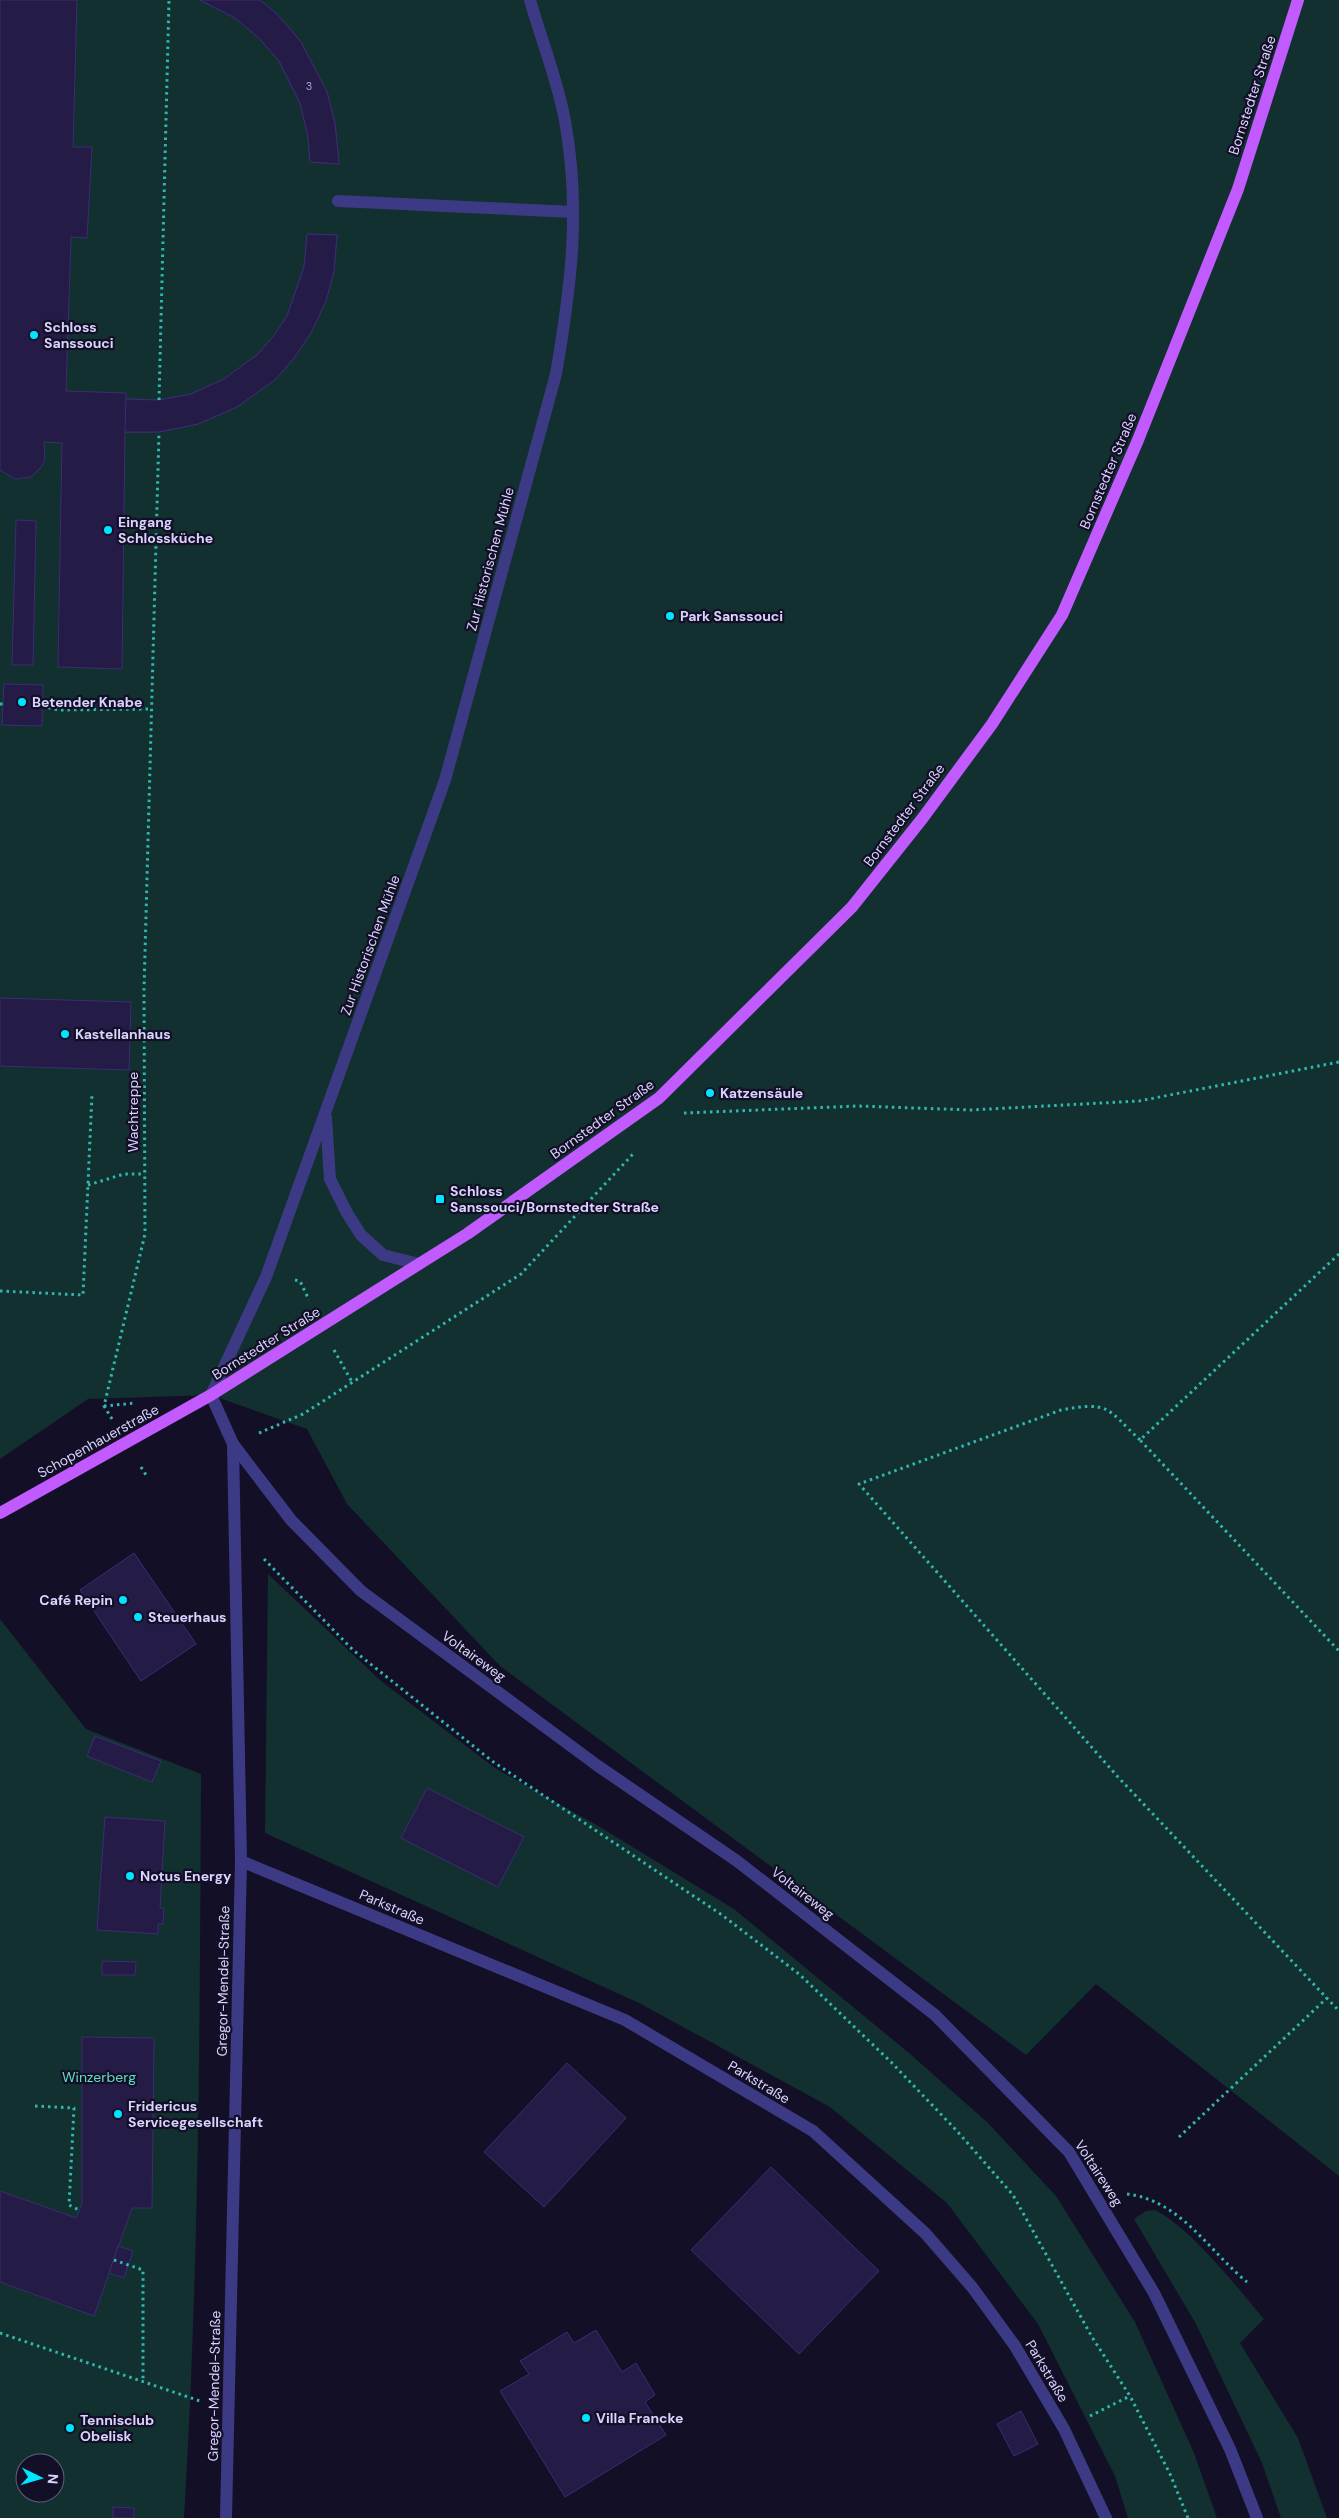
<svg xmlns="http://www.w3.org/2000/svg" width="1339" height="2518" viewBox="0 0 1339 2518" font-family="'DM Sans',sans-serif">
<rect width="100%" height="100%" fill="#130f26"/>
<!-- green -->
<g fill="#12302f" fill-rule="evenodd">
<polygon points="0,0 1339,0 1339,2176 1096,1984 1026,2055 500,1666 347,1504 307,1429 211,1395 88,1399 0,1459"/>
<polygon points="268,1574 381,1681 495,1768 600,1827 734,1909 909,2053 988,2123 1056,2196 1135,2322 1194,2453 1217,2518 1128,2518 1115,2476 1038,2324 947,2203 830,2107 639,2003 265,1833"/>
<path d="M0,1619L86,1729L201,1774C200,2022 199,2270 184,2518H0ZM25,2463H55V2493H25Z"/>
<path d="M1155,2210C1191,2228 1237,2287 1264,2319L1240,2343L1298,2438L1327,2518H1281L1262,2463L1196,2324L1134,2219L1146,2211Z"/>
</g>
<!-- building -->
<g fill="#241b47" stroke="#3b2d73">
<polygon points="0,0 77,0 73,147 92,147 87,238 71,237 66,391 126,393 126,399 159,400 191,394 224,379 257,355 273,337 287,316 304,267 307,234 337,235 334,271 326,301 311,333 294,358 276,379 237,407 198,424 159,432 125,432 122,669 58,667 62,443 44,442 45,458 42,466 31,477 15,479 0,470"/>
<polygon points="200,0 260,0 278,15 301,42 327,92 335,123 339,164 310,162 308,136 300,103 279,61 259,38 235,18"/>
<polygon points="200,0 260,0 278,15 301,42 327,92 335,123 339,164 310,162 308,136 300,103 279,61 259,38 235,18"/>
<polygon points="307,234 337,235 334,271 326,301 311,333 294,358 276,379 237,407 198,424 159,432 125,432 126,399 159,400 191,394 224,379 257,355 273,337 287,316 304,267"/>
<polygon points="16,520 36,521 33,665 12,665"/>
<polygon points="4,684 43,685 42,726 2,725"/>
<polygon points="0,998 131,1002 129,1070 0,1066"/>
<polygon points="134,1553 196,1644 141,1681 80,1590"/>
<polygon points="95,1736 161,1761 152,1782 87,1756"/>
<polygon points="427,1788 524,1837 498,1887 401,1838"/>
<polygon points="105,1817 165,1821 160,1908 164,1909 163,1924 158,1924 158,1934 97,1930"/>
<polygon points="102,1961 136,1962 135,1975 102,1975"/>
<polygon points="82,2037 154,2038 152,2208 132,2208 94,2316 0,2282 0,2191 76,2218 82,2204"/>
<polygon points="567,2063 626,2118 544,2207 484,2152"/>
<polygon points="771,2167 879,2271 799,2354 691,2250"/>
<polygon points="118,2246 133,2251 124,2278 109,2273"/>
<polygon points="596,2330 622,2372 636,2363 655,2395 645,2402 666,2435 565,2497 500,2391 529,2374 520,2361 567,2332 574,2343"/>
<polygon points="1021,2411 1038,2444 1014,2456 997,2424"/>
<polygon points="113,2507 134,2508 134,2518 113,2518"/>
</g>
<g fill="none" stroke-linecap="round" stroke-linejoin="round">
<!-- path -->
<g stroke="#2fb8b0" stroke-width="3" stroke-dasharray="2.5 4" stroke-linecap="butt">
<polyline points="159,400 169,0"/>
<polyline points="124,538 156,537"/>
<polyline points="0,704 3,704"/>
<polyline points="42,706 58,710 151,709"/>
<polyline points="684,1113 858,1106 971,1110 1139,1101 1339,1062"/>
<polyline points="88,1185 124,1174 145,1174"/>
<polyline points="1339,1254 1140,1440 1339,1651"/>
<polyline points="295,1280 300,1281 309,1300"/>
<polyline points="0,1291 83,1295 92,1094"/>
<polyline points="334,1350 352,1382"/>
<polyline points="104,1406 136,1403"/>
<polyline points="112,1419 104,1406 145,1234 144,990 159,432"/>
<polyline points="259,1433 303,1414 521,1274 633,1154"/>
<path d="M1140,1440C1106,1408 1110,1401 1061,1410L859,1484L1118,1777L1339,2011"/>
<polyline points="141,1467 146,1475"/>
<polyline points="264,1559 353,1650 492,1761 722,1915 799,1974 891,2062 957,2131 1013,2195 1092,2337 1130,2396 1170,2474 1188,2518"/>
<polyline points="35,2106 74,2108 69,2205 79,2210"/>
<polyline points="1179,2137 1327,1998"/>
<path d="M1127,2194C1180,2200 1209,2251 1247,2282"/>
<polyline points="114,2260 143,2270 143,2382"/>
<polyline points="0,2333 200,2401"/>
<polyline points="1090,2416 1130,2396"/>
</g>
<!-- service -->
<polyline stroke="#3d3a85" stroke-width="12" points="338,201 573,212"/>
<!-- minor -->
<g stroke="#3d3a85" stroke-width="12">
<polyline points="241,1861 625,2020 813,2131 925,2233 972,2287 1015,2346 1064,2429 1106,2518"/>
<polyline points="226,2518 241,1861 233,1444"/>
</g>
<!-- tertiary -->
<g stroke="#3d3a85" stroke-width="12">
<path d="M530,0C541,39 558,81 565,121C581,209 571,287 556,374L445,780L266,1277L211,1395L233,1444L291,1520L361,1591L598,1766L737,1861L935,2015L1069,2152L1154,2293L1230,2449L1257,2518"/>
<polyline points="326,1118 330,1179 347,1213 361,1235 383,1255 419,1264"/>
</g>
<!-- primary -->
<polyline stroke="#c25bff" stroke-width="12" points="0,1513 211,1395 419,1264 467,1234 659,1098 852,907 922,819 992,724 1062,615 1138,440 1238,189 1298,0"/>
</g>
<!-- markers -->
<g fill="#00e5ff" stroke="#130f26" stroke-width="2">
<circle cx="34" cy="335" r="5"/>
<circle cx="108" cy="530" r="5"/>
<circle cx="670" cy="616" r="5"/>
<circle cx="22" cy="702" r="5"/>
<circle cx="65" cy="1034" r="5"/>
<circle cx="710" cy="1093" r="5"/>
<rect x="435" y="1194" width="10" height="10" rx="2.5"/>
<circle cx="123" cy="1600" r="5"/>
<circle cx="138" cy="1617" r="5"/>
<circle cx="130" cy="1876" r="5"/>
<circle cx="118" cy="2114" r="5"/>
<circle cx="586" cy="2418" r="5"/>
<circle cx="70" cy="2428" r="5"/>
</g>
<g text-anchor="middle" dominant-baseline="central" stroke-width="4.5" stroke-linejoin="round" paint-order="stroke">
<!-- number labels -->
<g font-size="11" fill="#aca6d1">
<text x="309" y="86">3</text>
</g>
<!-- street labels -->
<g font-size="14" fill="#d9d4ff" stroke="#130f26">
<text transform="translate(1252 95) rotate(-72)">Bornstedter Straße</text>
<text transform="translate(1108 471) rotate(-67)">Bornstedter Straße</text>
<text transform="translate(490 559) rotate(-75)">Zur Historischen Mühle</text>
<text transform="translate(904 815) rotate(-53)">Bornstedter Straße</text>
<text transform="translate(370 945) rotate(-70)">Zur Historischen Mühle</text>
<text transform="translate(133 1112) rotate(-90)">Wachtreppe</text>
<text transform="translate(602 1119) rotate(-36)">Bornstedter Straße</text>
<text transform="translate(266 1343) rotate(-32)">Bornstedter Straße</text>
<text transform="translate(98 1441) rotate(-29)">Schopenhauerstraße</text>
<text transform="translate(474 1656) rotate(36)">Voltaireweg</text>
<text transform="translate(803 1893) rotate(38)">Voltaireweg</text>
<text transform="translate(392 1907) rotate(23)">Parkstraße</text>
<text transform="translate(223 1981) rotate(-89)">Gregor-Mendel-Straße</text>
<text transform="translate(759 2082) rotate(31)">Parkstraße</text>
<text transform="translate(1099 2173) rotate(57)">Voltaireweg</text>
<text transform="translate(1047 2371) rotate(59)">Parkstraße</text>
<text transform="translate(214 2386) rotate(-89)">Gregor-Mendel-Straße</text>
</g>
<!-- poi labels -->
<g font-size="14" font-weight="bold" fill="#d9d4ff" stroke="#130f26" text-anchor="start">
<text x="44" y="327">Schloss<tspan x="44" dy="16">Sanssouci</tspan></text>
<text x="118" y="522">Eingang<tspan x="118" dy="16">Schlossküche</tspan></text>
<text x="680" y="616">Park Sanssouci</text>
<text x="32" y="702">Betender Knabe</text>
<text x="75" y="1034">Kastellanhaus</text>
<text x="720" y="1093">Katzensäule</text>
<text x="450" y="1191">Schloss<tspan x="450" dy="16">Sanssouci/Bornstedter Straße</tspan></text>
<text x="113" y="1600" text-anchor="end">Café Repin</text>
<text x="148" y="1617">Steuerhaus</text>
<text x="140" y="1876">Notus Energy</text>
<text x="128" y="2106">Fridericus<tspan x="128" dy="16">Servicegesellschaft</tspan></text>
<text x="596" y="2418">Villa Francke</text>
<text x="80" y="2420">Tennisclub<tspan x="80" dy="16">Obelisk</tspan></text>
</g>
<!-- park labels -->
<g font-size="14" fill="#5fe0c0" stroke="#130f26">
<text x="99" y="2077">Winzerberg</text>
</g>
</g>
<!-- north arrow -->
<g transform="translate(40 2478) rotate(95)"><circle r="24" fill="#130f26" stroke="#625e7d"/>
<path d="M0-4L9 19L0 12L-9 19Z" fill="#00e5ff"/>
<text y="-8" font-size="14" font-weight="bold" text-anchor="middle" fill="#d9d4ff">N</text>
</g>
</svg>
